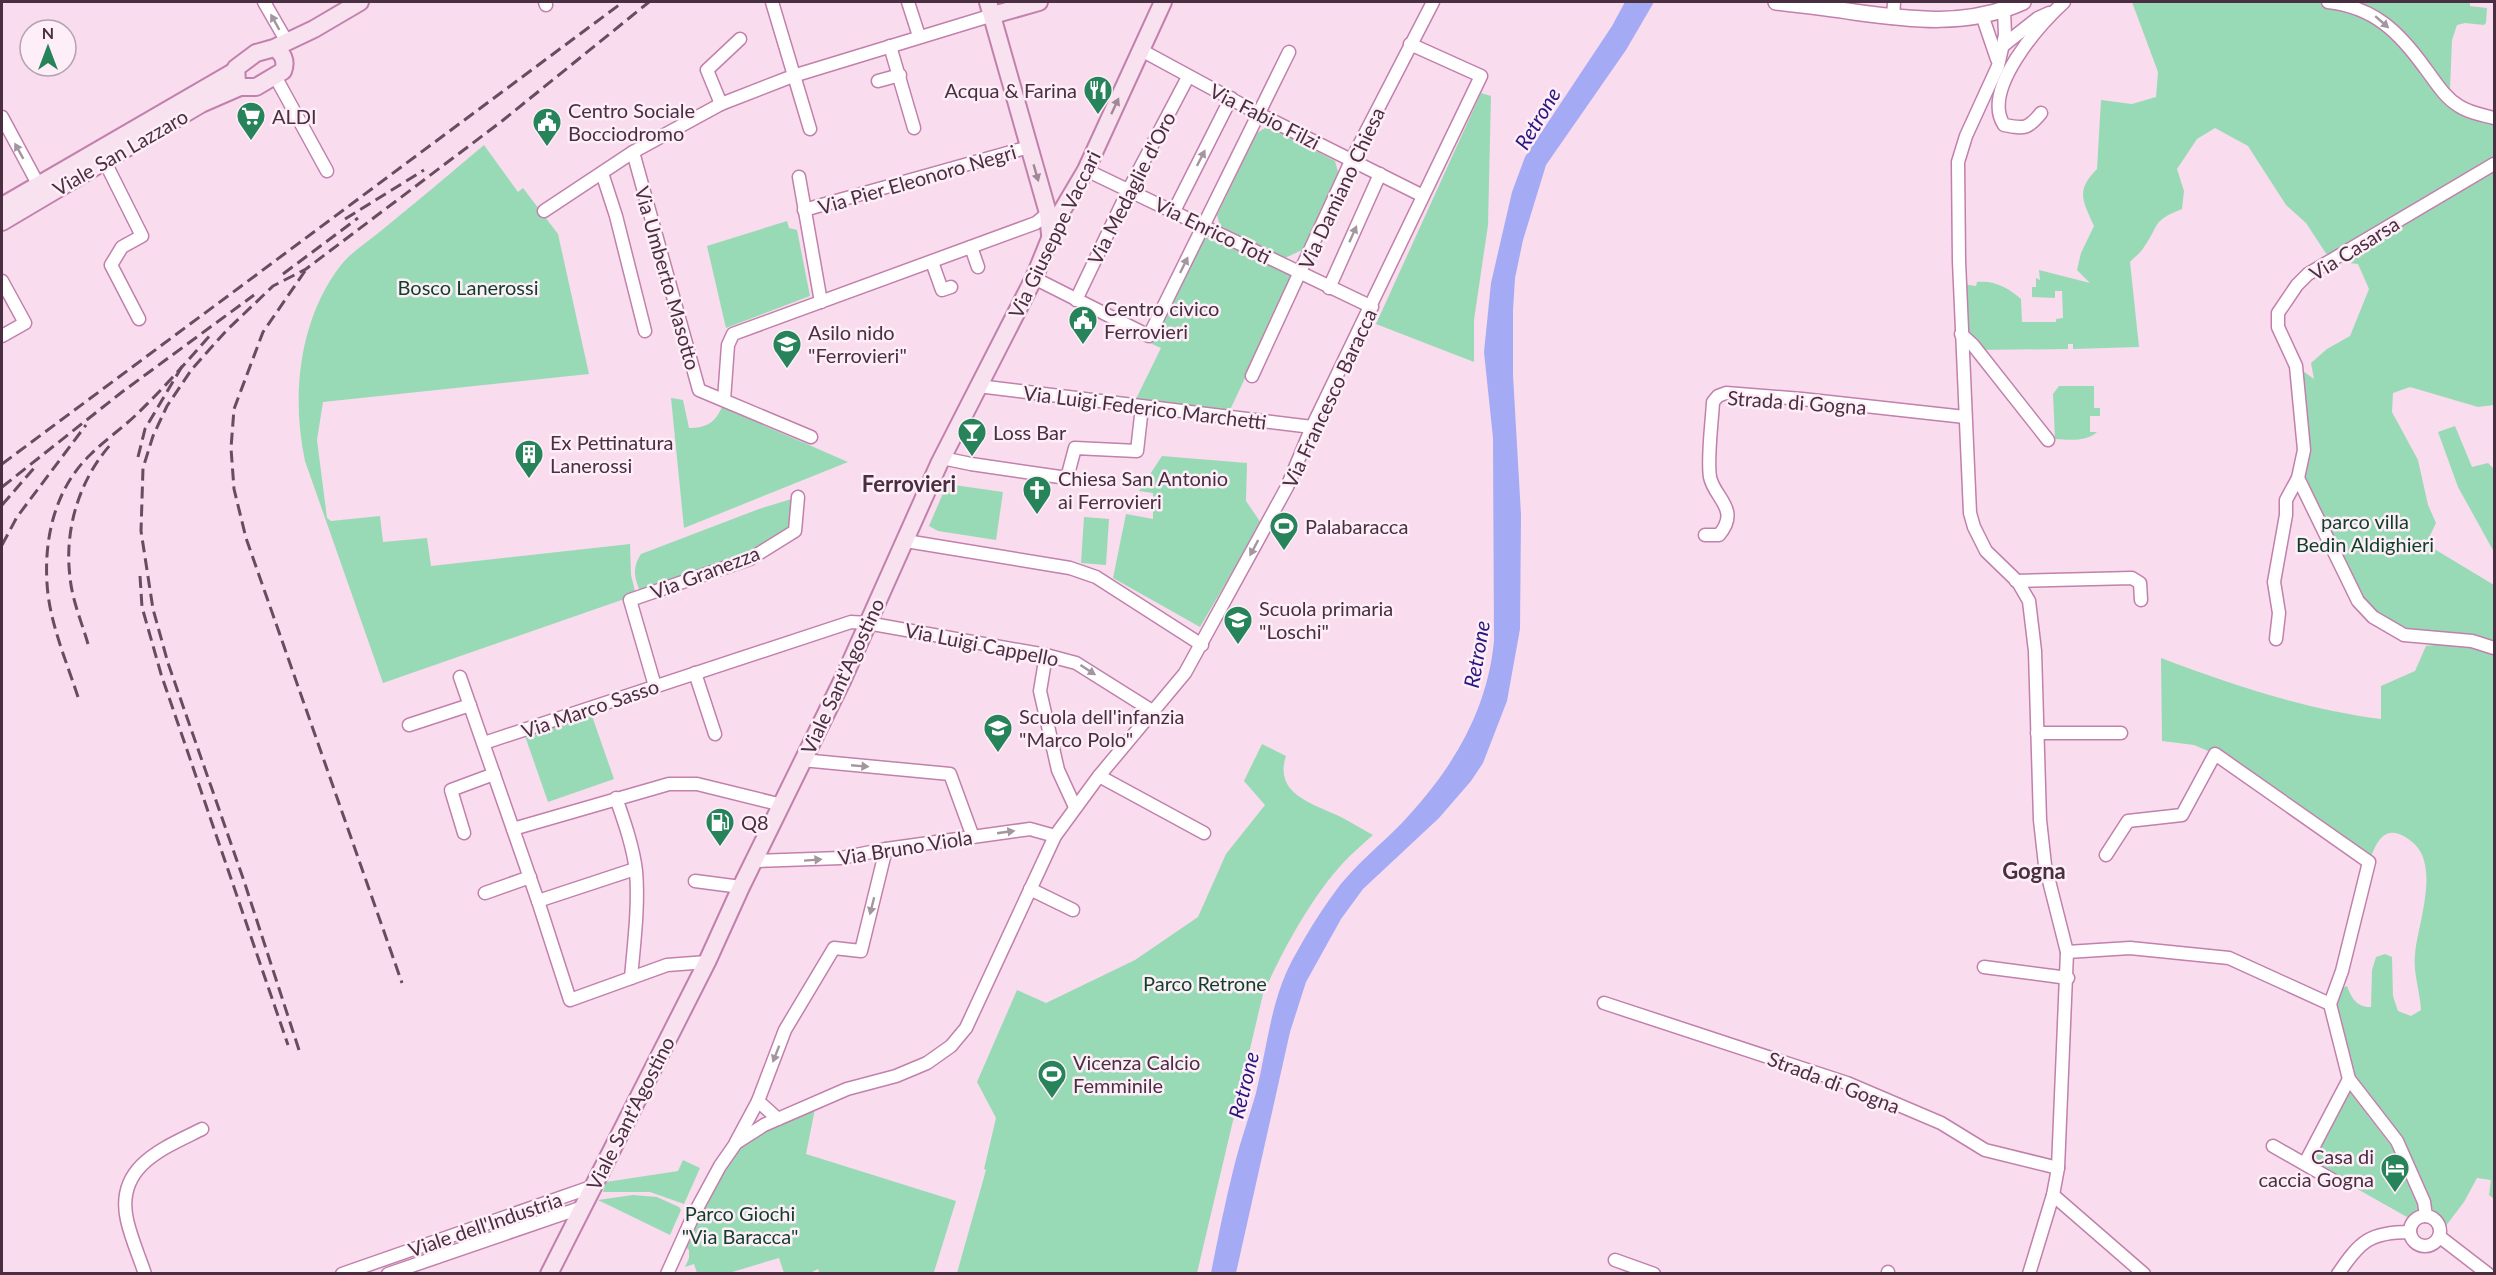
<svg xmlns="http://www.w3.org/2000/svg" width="2496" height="1275" viewBox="0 0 2496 1275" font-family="Lato,sans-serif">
<rect width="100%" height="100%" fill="#f9dcee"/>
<!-- green -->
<g fill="#99dab6">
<path d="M2132,2H2328L2362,9L2365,2H2470V6L2487,8L2486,23L2484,25L2465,23L2457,25L2452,40L2450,89L2447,91V97L2494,118V405L2478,407L2410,387L2393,393L2392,412L2418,460L2428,505L2436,523L2426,544L2494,585V1199L2489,1195L2491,1180L2477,1178L2464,1202L2445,1227L2434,1212L2399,1141L2345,1066L2330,1004L2340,989L2347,986C2351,997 2357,1008 2371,1007L2372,970L2376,957L2385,954L2392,957L2393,996L2398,1011L2411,1016L2421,1010C2420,992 2413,972 2415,955C2417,925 2442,864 2411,841C2404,836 2398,832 2390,833C2378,835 2373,852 2369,862L2215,754L2194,745L2162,741L2161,658C2233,685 2304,709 2381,719V686L2415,671L2426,646L2468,641L2404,635L2373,617L2298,478L2304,450L2296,366L2314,379L2311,363L2327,349L2350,336L2369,289L2358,264L2331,261L2306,223L2286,205L2248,146L2215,128L2197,139L2177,169L2184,191L2182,209C2151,221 2160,225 2144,247C2141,253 2134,257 2130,262L2139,347L2073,349V344H2068V349L1977,350L1963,333L1962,284L1976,286L1977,282C1994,280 2009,288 2021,299L2022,322H2056V319L2063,318L2062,291H2055V298L2032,297V287H2036V278L2040,280L2039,270L2090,283L2077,270L2081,253L2094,226C2083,201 2075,191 2097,169L2101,100L2132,104L2156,97L2158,72Z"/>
<polygon points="1481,93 1491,96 1488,225 1474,320 1474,362 1376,324"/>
<polygon points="1268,126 1335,161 1338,172 1302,250 1285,258 1220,226 1217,215 1257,133"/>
<path d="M484,145L518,192L523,188L558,234L589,374L323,402L317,440L327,518L331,521L380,516L383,542L427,538L431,566L630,544L631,575L636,595L383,683L305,461C291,396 299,319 341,265C351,252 369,241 382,230C416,202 450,174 484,145Z"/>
<polygon points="787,221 789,228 797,230 810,296 726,328 707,246"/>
<polygon points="1204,230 1291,272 1293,276 1230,410 1135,401 1161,348 1150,343"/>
<path d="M2059,386H2094V408H2100V416H2090V432H2097C2086,442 2069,440 2055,439L2053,394Z"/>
<path d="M671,398L683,400L689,428C706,428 715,423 722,407L848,462L684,528Z"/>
<polygon points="2455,426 2472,467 2488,463 2494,469 2494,552 2458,487 2438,432"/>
<polygon points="1162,456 1247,463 1246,501 1261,523 1200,627 1113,578 1126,514 1153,519 1153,493 1139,491"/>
<polygon points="947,484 1003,492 996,540 938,531 929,526"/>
<path d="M798,497L795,531L750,559L642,596C635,580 631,569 641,554L759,509Z"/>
<polygon points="1084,517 1109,519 1106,565 1081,563"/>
<polygon points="592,716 614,779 548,802 525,736"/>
<path d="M1262,744L1286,756C1273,795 1315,804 1341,817C1352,823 1362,829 1373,835C1363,844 1352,853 1343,863C1310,899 1283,950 1263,994L1197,1273H957L986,1170L984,1169L996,1118L977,1082L1017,990L1046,1003L1135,960L1198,917L1226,854L1265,805L1244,781Z"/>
<polygon points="2347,1088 2393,1148 2422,1207 2407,1217 2306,1160"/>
<polygon points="815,1109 806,1154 956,1201 934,1272 936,1273 820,1274 818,1269 812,1272 784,1273 779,1258 729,1273 697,1273 694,1264 685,1267 689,1258 689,1250 684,1245 719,1169 748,1139"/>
<polygon points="683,1160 700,1168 684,1204 650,1192 603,1192 606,1182 678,1171"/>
<polygon points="633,1195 657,1197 679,1207 681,1210 670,1235 598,1200"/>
</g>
<!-- water -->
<path fill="#a4aaf4" d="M1625,2H1654L1626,50L1546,165L1523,240L1515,278L1513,310V375L1521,515L1520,629L1507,701L1483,763L1471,781L1439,818L1363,889L1341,919L1306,982L1290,1032L1236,1273H1211C1218,1238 1225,1202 1234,1167C1240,1142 1249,1118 1256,1093C1268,1044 1271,994 1298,950C1310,928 1325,905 1340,885C1358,863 1381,844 1401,824C1450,772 1487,714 1494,641L1493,438L1484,352L1491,283L1512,192L1525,157L1612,26Z"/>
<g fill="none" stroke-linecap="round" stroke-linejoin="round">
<!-- minor casing -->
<g stroke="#c280ac" stroke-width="15">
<g id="minor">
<polyline points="264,2 287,42"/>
<polyline points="545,2 546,5"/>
<polyline points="772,2 810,129"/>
<polyline points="908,2 919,36"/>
<path d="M2328,2C2374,7 2399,32 2425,68C2435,81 2444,97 2459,106C2469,113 2483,115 2494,118"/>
<polyline points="2004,10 2005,35 1998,66 1966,136 1958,162 1959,261 1970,513 1974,527 1986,551 2018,582 2029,601 2035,651 2040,820 2045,865 2067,952 2058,1168 2053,1195 2029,1274"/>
<polyline points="1982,15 1997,59"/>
<polyline points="1893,18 1894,2"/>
<polyline points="890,46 914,128"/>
<polyline points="2000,48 2038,18 2049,13"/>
<polyline points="1141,50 1259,114 1423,196"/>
<polyline points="276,78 327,171"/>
<polyline points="878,81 900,75"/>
<polyline points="721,104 707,70 740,39"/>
<path d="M2041,113C2028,129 2025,129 2004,125C1981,90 2039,25 2064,2"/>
<polyline points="2,117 38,184"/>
<polyline points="633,152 699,390 811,437"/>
<polyline points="104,160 142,236 122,247 111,265 139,319"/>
<polyline points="2494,164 2308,274 2297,285 2278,313 2278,327 2296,366 2304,450 2298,478 2358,601 2373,617 2404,635 2472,641 2494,648"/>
<polyline points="1086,170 1372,307"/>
<polyline points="602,173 616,216 645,331"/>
<polyline points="799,177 821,302"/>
<polyline points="804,210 1029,147"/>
<polyline points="544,211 633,152 721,104 793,76 993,15"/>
<polyline points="1174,211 1231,98"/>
<polyline points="971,247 978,267"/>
<polyline points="932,262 942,290 951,287"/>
<polyline points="1034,278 1149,336 1289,52"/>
<polyline points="2,281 25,323 2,336"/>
<polyline points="1329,288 1380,174"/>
<polyline points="1076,300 1129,189 1188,77"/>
<polyline points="1961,334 1973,345 2048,440"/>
<polyline points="1252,376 1352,159 1433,2"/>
<polyline points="978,386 1312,427"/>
<polyline points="724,400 728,345 733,334 1036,223 1048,213"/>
<polyline points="942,458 971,464 1067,478 1075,448 1137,451 1142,407"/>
<path d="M1705,535H1719C1741,509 1714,498 1710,477C1707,458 1712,422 1713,402L1718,396L1726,393L1802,399L1965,417"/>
<polyline points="906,541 1070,568 1096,577 1202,645"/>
<polyline points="2016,581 2132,578 2140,583 2141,600"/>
<polyline points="2276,639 2279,613 2274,582 2286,515 2286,500 2298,478"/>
<polyline points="1046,655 1040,691 1058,770 1075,807"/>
<polyline points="695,673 715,734"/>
<polyline points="460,677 538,901 570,1000 667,965 707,962"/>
<polyline points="655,686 630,600 750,559 795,531 798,497"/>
<polyline points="409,725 470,705"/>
<polyline points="2037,733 2121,733"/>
<polyline points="484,743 851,622 867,623 1046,655 1076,663 1154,712"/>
<polyline points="802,760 950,774 973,837"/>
<polyline points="1099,776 1204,833"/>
<path d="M616,798C624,821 633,846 636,871C639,906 634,943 631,978"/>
<polyline points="513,829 669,784 697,784 782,805"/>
<polyline points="464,833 451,790 494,774"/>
<polyline points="2106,855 2128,821 2182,815 2215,754 2369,862 2342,971 2330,1004 2349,1079 2397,1141 2424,1202 2426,1216"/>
<polyline points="755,861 841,858 886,849 1030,829 1055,836"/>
<polyline points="695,881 741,887"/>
<polyline points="1030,889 1073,910"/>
<polyline points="485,893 530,877"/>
<polyline points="538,901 635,869"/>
<polyline points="2067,952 2130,948 2229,958 2330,1004"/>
<polyline points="1984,967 2068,978"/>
<polyline points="1604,1003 1847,1083 1941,1123 1985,1150 2058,1168"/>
<polyline points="758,1101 785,1030 834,948 861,951 886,849"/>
<polyline points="736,1142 758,1101 778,1119"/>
<polyline points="2273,1146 2336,1182"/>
<polyline points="2305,1163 2349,1079"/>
<polyline points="2053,1195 2144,1274"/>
<circle cx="2425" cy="1231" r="15"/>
<polyline points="2440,1237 2488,1274"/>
<polyline points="1615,1260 1654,1274"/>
<path d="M145,1274C139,1256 131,1238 127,1220C115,1166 164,1148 202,1129"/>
<polyline points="342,1274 594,1186"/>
<polyline points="388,1274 583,1207"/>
<polyline points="667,1274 694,1214 720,1166 736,1143 764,1125 847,1089 896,1076 927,1063 951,1046 966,1028 1055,836 1099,776 1185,673 1287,487 1312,427 1481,76 1410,44"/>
<polyline points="1888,1274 1888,1272"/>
<path d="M2338,1274C2360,1241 2370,1232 2410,1232"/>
</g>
</g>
<!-- tertiary casing -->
<g stroke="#c280ac" stroke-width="18">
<path id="tertiary" d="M1776,2C1802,5 1828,8 1854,12C1912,20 1968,27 2023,2"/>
</g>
<!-- secondary casing -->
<g stroke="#c280ac" stroke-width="20">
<g id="secondary">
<polyline points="988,2 1048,213 1050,234"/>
<polyline points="993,15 1039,2"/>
<path d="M274,48C283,53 287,61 283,71L256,87H240L237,81L236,68L256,53L274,48L314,29L360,2"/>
<polyline points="2,206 235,71"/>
<polyline points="2,222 201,104 240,87"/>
<polyline points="549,1274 707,962 741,887 843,679 939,464 1034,278 1060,214 1086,170 1163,2"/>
</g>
</g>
<!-- minor -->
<use href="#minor" stroke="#fff" stroke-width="12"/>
<!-- tertiary -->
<use href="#tertiary" stroke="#fff" stroke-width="15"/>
<!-- secondary -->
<use href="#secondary" stroke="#f8e2f0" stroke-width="16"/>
<!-- rail -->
<g stroke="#684c5f" stroke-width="3" stroke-dasharray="12 6" stroke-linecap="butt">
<polyline points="345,219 424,170"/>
<polyline points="305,271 263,332 234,409 231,448 234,489 246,538 402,983"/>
<polyline points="283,274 358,218"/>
<polyline points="138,457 145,429 184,363"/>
<polyline points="2,464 623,2"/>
<polyline points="2,487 122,392 254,295"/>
<polyline points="2,505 35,467"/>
<polyline points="2,545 17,517 86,425"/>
<polyline points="140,576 142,607 161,674 288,1045"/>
<path d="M88,644C82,623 72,600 70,577C64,530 79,480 111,444"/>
<path d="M78,697C66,660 49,621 47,583C44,536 56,487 91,454C106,439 124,427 139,412C165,387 189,359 213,332"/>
<polyline points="299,1050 244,881 168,663 153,609 141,531 143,468 153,436 167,406 192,369 226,331 273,286 306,269 502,121 649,2"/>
</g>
</g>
<!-- one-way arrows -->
<defs><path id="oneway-solid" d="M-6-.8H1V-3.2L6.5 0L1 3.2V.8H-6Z" transform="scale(1.5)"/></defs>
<g fill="#a496a0">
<use href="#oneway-solid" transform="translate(275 22) rotate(-119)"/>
<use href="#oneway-solid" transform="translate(2382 22) rotate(41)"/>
<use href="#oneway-solid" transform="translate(19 151) rotate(-119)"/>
<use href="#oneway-solid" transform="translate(1201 158) rotate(-63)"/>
<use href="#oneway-solid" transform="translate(1353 234) rotate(-66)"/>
<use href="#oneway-solid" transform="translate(1184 265) rotate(-64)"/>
<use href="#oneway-solid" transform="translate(1254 548) rotate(118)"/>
<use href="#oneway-solid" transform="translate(1088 670) rotate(33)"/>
<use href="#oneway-solid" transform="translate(860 766) rotate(5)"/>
<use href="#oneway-solid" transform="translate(1006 832) rotate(-8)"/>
<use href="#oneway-solid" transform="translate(813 860) rotate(-4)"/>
<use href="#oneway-solid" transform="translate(872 906) rotate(104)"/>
<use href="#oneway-solid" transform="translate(776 1054) rotate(111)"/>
</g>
<g fill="#a18898">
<use href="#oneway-solid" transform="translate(1115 106) rotate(-65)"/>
<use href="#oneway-solid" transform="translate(1036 173) rotate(74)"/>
</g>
<!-- icons -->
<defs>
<g id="restaurant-pin" transform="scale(1.5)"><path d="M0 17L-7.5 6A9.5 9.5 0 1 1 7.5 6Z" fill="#26835a" stroke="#fdeef7"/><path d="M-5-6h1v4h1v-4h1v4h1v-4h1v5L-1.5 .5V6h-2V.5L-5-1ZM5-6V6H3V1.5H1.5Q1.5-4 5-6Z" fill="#fff"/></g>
<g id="supermarket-pin" transform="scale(1.5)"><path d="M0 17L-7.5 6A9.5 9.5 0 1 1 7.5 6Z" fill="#26835a" stroke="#fdeef7"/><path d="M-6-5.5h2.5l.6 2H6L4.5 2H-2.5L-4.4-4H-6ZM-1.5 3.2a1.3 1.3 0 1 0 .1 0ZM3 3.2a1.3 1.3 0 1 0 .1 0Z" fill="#fff"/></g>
<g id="civic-pin" transform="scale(1.5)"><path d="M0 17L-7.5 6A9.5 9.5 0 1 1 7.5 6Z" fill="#26835a" stroke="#fdeef7"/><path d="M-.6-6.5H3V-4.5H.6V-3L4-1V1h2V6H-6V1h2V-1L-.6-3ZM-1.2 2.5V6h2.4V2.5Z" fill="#fff"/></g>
<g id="school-pin" transform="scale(1.5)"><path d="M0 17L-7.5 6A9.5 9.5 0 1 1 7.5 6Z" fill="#26835a" stroke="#fdeef7"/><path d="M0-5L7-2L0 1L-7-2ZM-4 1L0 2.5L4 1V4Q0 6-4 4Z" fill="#fff"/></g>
<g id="bar-pin" transform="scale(1.5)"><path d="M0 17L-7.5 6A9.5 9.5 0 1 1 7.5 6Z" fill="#26835a" stroke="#fdeef7"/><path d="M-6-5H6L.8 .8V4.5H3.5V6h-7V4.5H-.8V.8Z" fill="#fff"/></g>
<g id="building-pin" transform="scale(1.5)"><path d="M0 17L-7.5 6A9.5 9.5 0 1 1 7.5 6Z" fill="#26835a" stroke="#fdeef7"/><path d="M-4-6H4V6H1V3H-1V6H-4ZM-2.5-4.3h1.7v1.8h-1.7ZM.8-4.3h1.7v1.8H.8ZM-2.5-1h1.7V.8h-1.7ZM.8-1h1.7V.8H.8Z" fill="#fff"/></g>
<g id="church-pin" transform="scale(1.5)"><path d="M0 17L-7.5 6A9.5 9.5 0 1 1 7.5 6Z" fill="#26835a" stroke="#fdeef7"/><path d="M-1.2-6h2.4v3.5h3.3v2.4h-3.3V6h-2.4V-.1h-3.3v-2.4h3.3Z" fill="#fff"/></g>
<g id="stadium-pin" transform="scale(1.5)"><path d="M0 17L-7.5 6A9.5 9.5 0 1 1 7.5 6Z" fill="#26835a" stroke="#fdeef7"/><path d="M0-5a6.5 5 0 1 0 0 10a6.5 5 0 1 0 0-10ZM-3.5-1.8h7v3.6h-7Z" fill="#fff"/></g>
<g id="fuel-pin" transform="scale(1.5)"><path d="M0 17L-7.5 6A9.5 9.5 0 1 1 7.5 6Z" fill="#26835a" stroke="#fdeef7"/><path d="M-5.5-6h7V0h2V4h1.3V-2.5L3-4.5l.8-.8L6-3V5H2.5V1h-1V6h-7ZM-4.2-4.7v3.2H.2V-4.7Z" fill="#fff"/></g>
<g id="hotel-pin" transform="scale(1.5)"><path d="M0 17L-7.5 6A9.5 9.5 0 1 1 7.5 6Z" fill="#26835a" stroke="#fdeef7"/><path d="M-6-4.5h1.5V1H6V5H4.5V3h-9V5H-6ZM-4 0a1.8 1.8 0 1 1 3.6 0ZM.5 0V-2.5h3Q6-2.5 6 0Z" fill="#fff"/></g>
</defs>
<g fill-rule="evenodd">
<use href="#restaurant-pin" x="1098" y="90"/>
<use href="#supermarket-pin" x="251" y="116"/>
<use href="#civic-pin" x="547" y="122"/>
<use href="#civic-pin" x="1083" y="320"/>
<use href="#school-pin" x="787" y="344"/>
<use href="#bar-pin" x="972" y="432"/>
<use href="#building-pin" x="529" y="454"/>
<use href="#church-pin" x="1037" y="490"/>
<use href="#stadium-pin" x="1284" y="526"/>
<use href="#school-pin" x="1238" y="620"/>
<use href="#school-pin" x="998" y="728"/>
<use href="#fuel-pin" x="720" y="822"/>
<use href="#stadium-pin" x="1052" y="1074"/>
<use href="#hotel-pin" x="2395" y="1168"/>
</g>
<g text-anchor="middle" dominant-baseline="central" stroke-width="5" stroke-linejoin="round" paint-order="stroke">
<!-- poi labels -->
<g font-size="20" fill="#4a2e41" stroke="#fdeef7" text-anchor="start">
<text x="1077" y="90" text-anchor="end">Acqua &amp; Farina</text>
<text x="568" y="110">Centro Sociale<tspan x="568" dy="23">Bocciodromo</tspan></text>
<text x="272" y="116">ALDI</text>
<text x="1104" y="308">Centro civico<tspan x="1104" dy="23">Ferrovieri</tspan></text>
<text x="808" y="332">Asilo nido<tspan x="808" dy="23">"Ferrovieri"</tspan></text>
<text x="993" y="432">Loss Bar</text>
<text x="550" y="442">Ex Pettinatura<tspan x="550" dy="23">Lanerossi</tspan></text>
<text x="1058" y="478">Chiesa San Antonio<tspan x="1058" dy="23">ai Ferrovieri</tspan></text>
<text x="1305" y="526">Palabaracca</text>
<text x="1259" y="608">Scuola primaria<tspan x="1259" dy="23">"Loschi"</tspan></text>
<text x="1019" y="716">Scuola dell'infanzia<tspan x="1019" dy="23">"Marco Polo"</tspan></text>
<text x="741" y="822">Q8</text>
<text x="1073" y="1062">Vicenza Calcio<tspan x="1073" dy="23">Femminile</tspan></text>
<text x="2374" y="1156" text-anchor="end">Casa di<tspan x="2374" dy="23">caccia Gogna</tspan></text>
</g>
<!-- street labels -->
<g font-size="20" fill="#4a2e41" stroke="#fdeef7">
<text transform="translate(1265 116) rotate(27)">Via Fabio Filzi</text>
<text transform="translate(120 152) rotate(-30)">Viale San Lazzaro</text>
<text transform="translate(917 179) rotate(-16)">Via Pier Eleonoro Negri</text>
<text transform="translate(1131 188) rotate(-63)">Via Medaglie d'Oro</text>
<text transform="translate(1341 188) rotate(-65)">Via Damiano Chiesa</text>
<text transform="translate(1213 230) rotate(26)">Via Enrico Toti</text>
<text transform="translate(1054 234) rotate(-64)">Via Giuseppe Vaccari</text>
<text transform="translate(2354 248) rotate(-32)">Via Casarsa</text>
<text transform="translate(668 278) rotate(74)">Via Umberto Masotto</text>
<text transform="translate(1329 398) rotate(-65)">Via Francesco Baracca</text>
<text transform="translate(1797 402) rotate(4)">Strada di Gogna</text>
<text transform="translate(1145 407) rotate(7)">Via Luigi Federico Marchetti</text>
<text transform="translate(705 572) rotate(-21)">Via Granezza</text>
<text transform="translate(982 644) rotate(11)">Via Luigi Cappello</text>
<text transform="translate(842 676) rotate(-65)">Viale Sant'Agostino</text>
<text transform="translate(590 708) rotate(-19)">Via Marco Sasso</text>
<text transform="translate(905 847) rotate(-9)">Via Bruno Viola</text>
<text transform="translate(1834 1082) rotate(21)">Strada di Gogna</text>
<text transform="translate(630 1113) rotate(-63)">Viale Sant'Agostino</text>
<text transform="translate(485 1224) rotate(-19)">Viale dell'Industria</text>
</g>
<!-- park labels -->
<g font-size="20" fill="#0e3f29" stroke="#fdeef7">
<text x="468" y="287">Bosco Lanerossi</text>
<text x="2365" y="521">parco villa<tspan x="2365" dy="23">Bedin Aldighieri</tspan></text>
<text x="1205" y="983">Parco Retrone</text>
<text x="740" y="1213">Parco Giochi<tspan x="740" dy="23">"Via Baracca"</tspan></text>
</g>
<!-- water labels -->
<g font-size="21" font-style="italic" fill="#2a1680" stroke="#fdeef7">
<text transform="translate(1537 118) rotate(-59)">Retrone</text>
<text transform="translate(1476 654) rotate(-80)">Retrone</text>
<text transform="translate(1243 1085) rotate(-76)">Retrone</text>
</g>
<!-- quarter labels -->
<g font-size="22" font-weight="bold" fill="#4a2e41" stroke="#fdeef7">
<text x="909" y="483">Ferrovieri</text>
<text x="2034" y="870">Gogna</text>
</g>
</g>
<!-- border -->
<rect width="2496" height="1275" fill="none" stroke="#4a2e41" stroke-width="6"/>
<!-- north arrow -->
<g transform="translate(48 48)"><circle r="28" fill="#fdeef7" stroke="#b5a1ae" stroke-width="1.5"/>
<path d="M0-4.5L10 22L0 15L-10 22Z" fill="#26835a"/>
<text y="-9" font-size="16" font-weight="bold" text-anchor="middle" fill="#4a2e41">N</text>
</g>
</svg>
